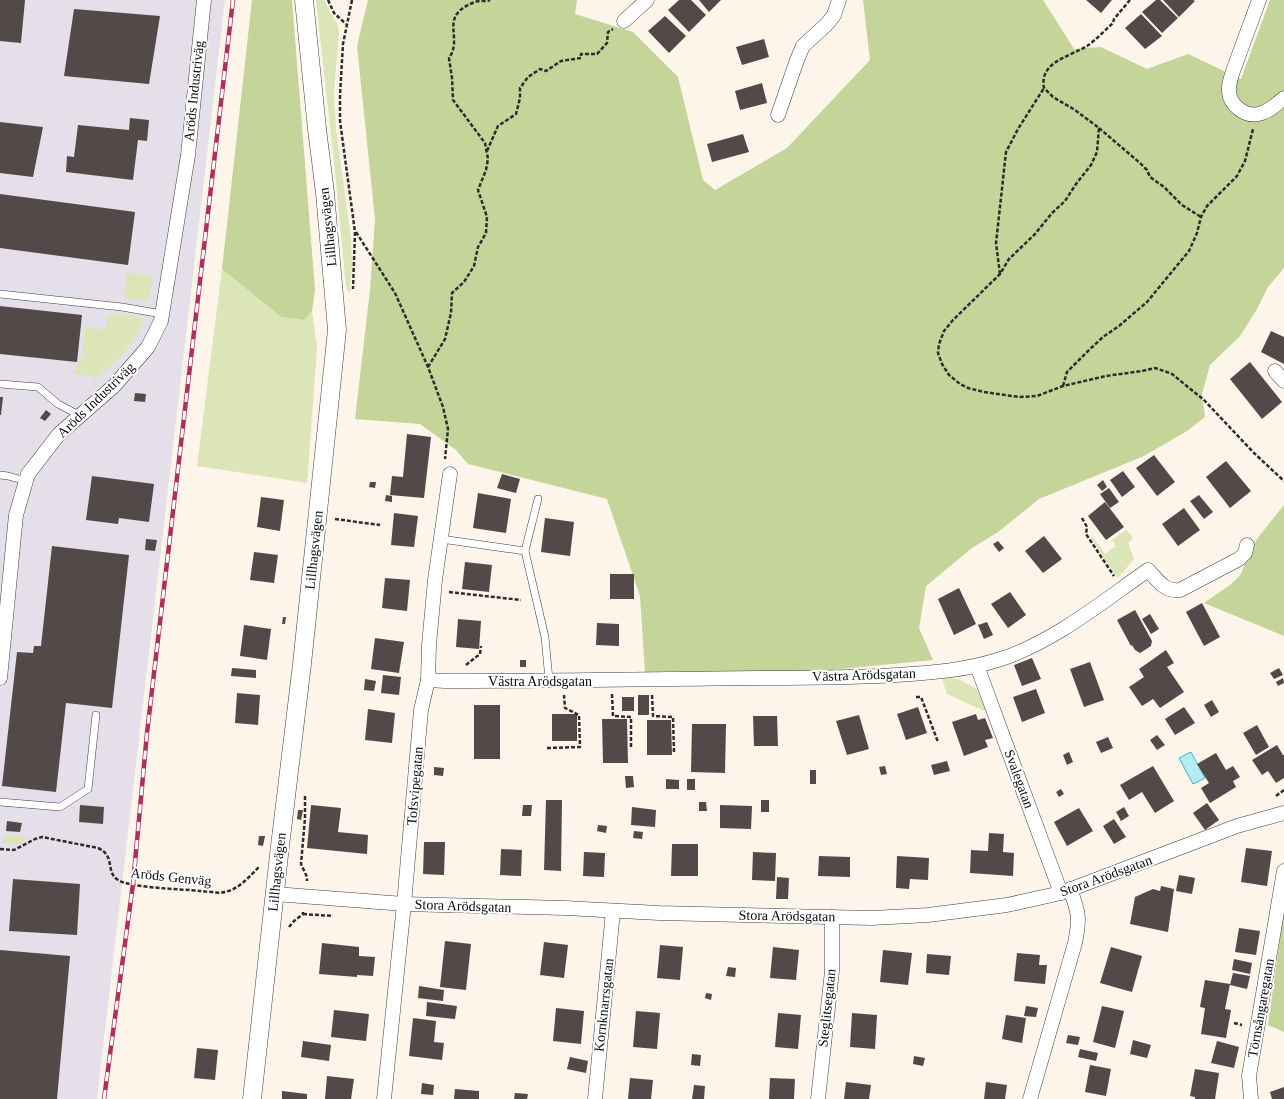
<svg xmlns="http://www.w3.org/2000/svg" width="1284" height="1099" viewBox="0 0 1284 1099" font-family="Georgia,serif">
<rect width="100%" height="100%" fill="#fdf4ea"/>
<!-- industrial -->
<polygon fill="#e5dfe9" points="0,0 225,0 97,1099 0,1099"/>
<!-- green -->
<g fill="#dce5b7">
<polygon points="316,0 324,0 338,26 339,33 334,92 336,129 351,238 352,264 350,292 349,293 346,287 334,162"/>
<polygon points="222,269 281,317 303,320 312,311 317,348 307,483 197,466"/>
<polygon points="127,273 149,275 152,277 151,293 147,301 124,298"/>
<path d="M120,313L144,318C133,346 117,362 94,380L92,376L72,374L76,370L79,360L82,355L85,328L87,327L105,330L107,317Z"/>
<polygon points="1126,530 1133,538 1128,543 1134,559 1118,578 1091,538 1093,537 1105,554 1116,546 1112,540"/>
<polygon points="946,678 958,679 977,689 986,710 982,710 947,694 942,679"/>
<polygon points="11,835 29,838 16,845 1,843 4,837"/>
</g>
<!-- forest -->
<g fill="#c5d498">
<polygon points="252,0 292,0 315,290 312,311 304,320 281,317 222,269"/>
<polygon points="368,0 577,0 575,14 633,32 678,77 703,180 715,190 787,148 870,60 863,0 1043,0 1074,49 1101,47 1147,69 1188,54 1241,79 1270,0 1284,0 1284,268 1268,287 1257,309 1240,336 1210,365 1202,394 1205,417 1187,431 1144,456 1039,499 998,532 972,548 926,586 919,628 933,660 789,674 718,675 676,671 645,672 640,596 607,499 468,464 456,450 420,424 355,419 370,290 375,219 357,46"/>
<polygon points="1284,505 1284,636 1204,603 1230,585 1241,574 1250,549 1260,535"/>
<polygon points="1284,909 1284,1032 1268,1025"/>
</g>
<!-- water -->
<polygon fill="#b3ecf1" stroke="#40b5c2" points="1191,752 1205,778 1193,784 1179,758"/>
<!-- building -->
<g fill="#534948">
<polygon points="0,0 25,0 21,43 0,41"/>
<polygon points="679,0 691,0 706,15 689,32 668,10"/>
<polygon points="699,0 721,0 709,12"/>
<polygon points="1086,0 1112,0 1101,13"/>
<polygon points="1156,0 1160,0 1178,18 1162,33 1142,12"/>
<polygon points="1163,0 1193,0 1195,1 1179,17"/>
<polygon points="74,9 160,16 149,84 64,76"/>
<polygon points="1141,14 1162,36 1145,49 1125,28"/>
<polygon points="665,16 686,36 669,53 648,31"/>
<polygon points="764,39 769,57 742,65 736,47"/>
<polygon points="762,83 767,103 740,110 735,91"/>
<polygon points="130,118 149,120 147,141 138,140 133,180 66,172 67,156 74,157 78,125 129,130"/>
<polygon points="0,122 43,127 33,177 0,173"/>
<polygon points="743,134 749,152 712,162 707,144"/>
<polygon points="0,194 135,212 128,265 0,248"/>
<polygon points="0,306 82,315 77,362 0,354"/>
<polygon points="1271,331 1284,337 1284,364 1261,352"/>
<polygon points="1250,362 1282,402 1262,419 1230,379"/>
<polygon points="135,393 146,394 145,402 134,401"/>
<polygon points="0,397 3,397 1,415 0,415"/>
<polygon points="46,410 51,414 45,421 40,418"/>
<polygon points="407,434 431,437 424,498 390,495 392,476 403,477"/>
<polygon points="1154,455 1175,482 1157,496 1136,468"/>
<polygon points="1226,461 1251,491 1230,508 1206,477"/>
<polygon points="1123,471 1135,487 1122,497 1110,480"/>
<polygon points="502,474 520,479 516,493 497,488"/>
<polygon points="92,476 154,484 149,522 119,518 118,524 86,520"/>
<polygon points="1103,480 1107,487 1102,491 1097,485"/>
<polygon points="370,482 376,482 375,488 369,487"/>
<polygon points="1109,488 1119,502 1110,508 1100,494"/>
<polygon points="478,493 511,499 506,533 473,528"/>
<polygon points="386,495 392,496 392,502 385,501"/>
<polygon points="1199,495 1213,512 1204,519 1190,501"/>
<polygon points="261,497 284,500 280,531 257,527"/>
<polygon points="1105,502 1124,527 1106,540 1088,516"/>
<polygon points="1184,508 1200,530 1178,546 1162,524"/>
<polygon points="394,513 418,516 414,547 391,545"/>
<polygon points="545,518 574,522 570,556 541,552"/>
<polygon points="1044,536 1062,559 1043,573 1025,551"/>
<polygon points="146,539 157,540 155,551 145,550"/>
<polygon points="998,541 1004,548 999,552 993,544"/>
<polygon points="52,546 129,555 112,708 66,703 56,792 2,786 17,652 33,653 34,646 41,646"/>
<polygon points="254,552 278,555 274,583 250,580"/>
<polygon points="465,562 492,565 489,592 462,589"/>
<rect x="610" y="574" width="24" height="25"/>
<polygon points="385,578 410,580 407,611 382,608"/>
<polygon points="959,588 976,624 954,635 938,599"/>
<polygon points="1010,592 1026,615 1008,628 991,604"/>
<polygon points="1202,603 1220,637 1204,646 1186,612"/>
<polygon points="1135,610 1152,641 1151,646 1140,653 1135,650 1132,645 1131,646 1117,620"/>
<polygon points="1150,614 1159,629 1151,634 1142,619"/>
<polygon points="283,617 286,617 285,624 282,624"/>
<polygon points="458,619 481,621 479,649 456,647"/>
<polygon points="987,622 993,635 984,639 978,625"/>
<polygon points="597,623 619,624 619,646 596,645"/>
<polygon points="244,625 271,629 267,660 240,656"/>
<polygon points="375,638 404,642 399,673 371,669"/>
<polygon points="1166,650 1174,663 1167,667 1184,692 1160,708 1153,699 1142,706 1129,687 1144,677 1139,669"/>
<polygon points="1032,658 1041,679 1022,686 1014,665"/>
<rect x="520" y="660" width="6" height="7"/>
<polygon points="1090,662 1104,700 1084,707 1070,669"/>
<polygon points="232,668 256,670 256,678 231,676"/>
<polygon points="1279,668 1283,675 1274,679 1270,673"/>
<polygon points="383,675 401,677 399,695 381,693"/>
<polygon points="1283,678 1284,683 1278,686 1276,682"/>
<polygon points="365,679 376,681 374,691 364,690"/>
<polygon points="1036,689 1045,713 1022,722 1013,697"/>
<polygon points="237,693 260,695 258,725 235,723"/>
<rect x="638" y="695" width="11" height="20"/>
<rect x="622" y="697" width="12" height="14"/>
<polygon points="1212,700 1219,712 1211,717 1204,705"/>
<rect x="474" y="705" width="26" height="54"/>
<polygon points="918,707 927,733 906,740 897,714"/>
<polygon points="1184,707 1195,723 1175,735 1165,719"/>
<polygon points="368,709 395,713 392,743 365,740"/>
<rect x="552" y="714" width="25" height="27"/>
<polygon points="976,714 978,720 985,718 993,738 985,740 988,747 964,756 952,722"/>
<polygon points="859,715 869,749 847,755 836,721"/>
<polygon points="753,716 777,716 778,746 754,746"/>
<polygon points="602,719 627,719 628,763 603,763"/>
<polygon points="647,720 671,720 672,755 647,755"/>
<polygon points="692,724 726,724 725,773 691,772"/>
<polygon points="1257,725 1269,747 1256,755 1243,733"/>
<polygon points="1157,735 1165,745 1157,750 1150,740"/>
<polygon points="1108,737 1113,748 1101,753 1096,742"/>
<polygon points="1277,745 1283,755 1284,755 1284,778 1276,783 1268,771 1262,775 1252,760"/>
<polygon points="1069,752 1073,762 1067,765 1063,755"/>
<polygon points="1216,753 1226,770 1233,766 1240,777 1233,781 1236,787 1210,803 1201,788 1209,783 1197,764"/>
<polygon points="947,761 950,771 934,775 931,765"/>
<polygon points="885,766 887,774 881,775 879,767"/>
<polygon points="1153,766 1174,801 1155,813 1142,792 1129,800 1120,785"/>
<polygon points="434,767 444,768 443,776 434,775"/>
<rect x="810" y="770" width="6" height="14"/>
<polygon points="625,776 633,776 634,787 626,788"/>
<polygon points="666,779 679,780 679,789 666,789"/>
<rect x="687" y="779" width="8" height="11"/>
<polygon points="1061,789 1064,794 1059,797 1056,792"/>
<polygon points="546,800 562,800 561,871 544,870"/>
<rect x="761" y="800" width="8" height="12"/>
<polygon points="699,802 706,802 707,811 699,811"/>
<polygon points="1207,803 1219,820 1205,830 1193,813"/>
<polygon points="80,805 104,807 103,824 79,822"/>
<polygon points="311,805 341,808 338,832 368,835 367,854 307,848"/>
<polygon points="523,805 532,805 531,816 522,816"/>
<polygon points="720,805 752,806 751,829 720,828"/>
<polygon points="632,807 656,810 655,827 631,825"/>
<polygon points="1124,807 1129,816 1121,821 1116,812"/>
<polygon points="1079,808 1093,831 1067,846 1054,822"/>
<polygon points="298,810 303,810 301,820 297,819"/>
<polygon points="1114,819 1126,837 1114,844 1103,826"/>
<polygon points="7,821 22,823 20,832 6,831"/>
<polygon points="598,825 607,826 606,833 597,831"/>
<polygon points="634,831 643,832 642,839 633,838"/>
<polygon points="989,833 1004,834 1003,852 1014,853 1013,876 970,873 971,850 988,851"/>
<polygon points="259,836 265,836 263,846 258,845"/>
<polygon points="424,842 445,842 444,875 423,874"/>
<polygon points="672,844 698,844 698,876 671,876"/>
<polygon points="1246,848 1272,851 1267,886 1241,882"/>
<polygon points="501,849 522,850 521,876 500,875"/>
<polygon points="584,852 605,853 604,877 583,876"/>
<polygon points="753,852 776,853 775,881 752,880"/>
<polygon points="819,856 850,857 850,877 818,876"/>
<polygon points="897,856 929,858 928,880 910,879 909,889 896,888"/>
<polygon points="1179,875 1195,878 1192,894 1176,891"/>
<polygon points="777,877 789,878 788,899 776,899"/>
<polygon points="13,879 80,884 77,935 9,931"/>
<polygon points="1161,886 1174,889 1168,932 1130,924 1135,897 1153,889 1160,891"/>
<polygon points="1239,928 1260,931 1256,955 1235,952"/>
<polygon points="445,941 471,944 466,990 440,987"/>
<polygon points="544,942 568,945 564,978 540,975"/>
<polygon points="322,943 359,947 359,956 375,957 373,976 357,975 357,977 319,974"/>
<polygon points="660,945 683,947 680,980 657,978"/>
<polygon points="773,947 799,950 796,980 770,978"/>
<polygon points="1111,947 1142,956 1132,992 1100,983"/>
<polygon points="0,950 70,956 57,1099 0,1099"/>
<polygon points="883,950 912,953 908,985 880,982"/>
<polygon points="1017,953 1040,955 1039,965 1047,965 1045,984 1014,981"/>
<polygon points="927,954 951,956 949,975 926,973"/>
<polygon points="1234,959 1252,963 1250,974 1232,970"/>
<polygon points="728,967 736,968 735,977 726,976"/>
<polygon points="1233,973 1250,976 1247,989 1230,985"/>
<polygon points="1205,980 1230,984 1225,1009 1231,1010 1226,1038 1201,1034 1205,1008 1200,1007"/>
<polygon points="419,986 444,990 443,1001 418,998"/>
<polygon points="706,993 712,994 711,1000 705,998"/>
<polygon points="427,1002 457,1006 455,1019 426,1016"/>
<polygon points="1026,1006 1038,1008 1036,1017 1024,1016"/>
<polygon points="1102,1006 1124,1011 1115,1048 1093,1042"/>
<polygon points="556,1008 584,1011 581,1044 553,1041"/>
<polygon points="334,1010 369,1014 366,1041 331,1037"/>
<polygon points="636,1011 660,1013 657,1049 633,1047"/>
<polygon points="778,1013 801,1015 798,1049 775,1047"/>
<polygon points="852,1013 877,1015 875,1049 850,1047"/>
<polygon points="1006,1015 1026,1018 1022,1043 1002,1039"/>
<polygon points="413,1018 436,1021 434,1042 444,1043 442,1060 409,1056"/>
<polygon points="1068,1035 1080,1037 1078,1045 1066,1043"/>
<polygon points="1133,1040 1151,1045 1147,1058 1130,1054"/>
<polygon points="303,1041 331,1045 329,1061 301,1057"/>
<polygon points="1217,1041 1239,1047 1234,1068 1211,1063"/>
<polygon points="197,1048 218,1050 215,1080 194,1078"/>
<polygon points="1080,1049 1098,1053 1096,1061 1078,1057"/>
<polygon points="692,1054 701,1055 700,1066 691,1065"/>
<polygon points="914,1056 925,1058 923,1066 913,1064"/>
<polygon points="570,1057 588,1061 586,1073 567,1069"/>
<polygon points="1090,1065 1111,1069 1106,1096 1085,1092"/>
<polygon points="1195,1069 1219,1073 1215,1099 1195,1099 1195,1097 1190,1096"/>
<polygon points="327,1076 354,1079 351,1099 325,1099"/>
<polygon points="630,1078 653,1080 651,1099 628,1099"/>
<polygon points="770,1078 795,1079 794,1099 769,1099"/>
<polygon points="846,1082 871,1085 869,1099 844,1099"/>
<polygon points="986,1082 1007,1085 1005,1099 984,1099"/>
<polygon points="422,1083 434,1085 433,1095 421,1094"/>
<polygon points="694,1085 705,1086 704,1099 692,1099"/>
<polygon points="1284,1087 1284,1099 1272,1099 1270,1092"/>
<polygon points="455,1089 479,1091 479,1099 454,1099"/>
<polygon points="282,1091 307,1094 307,1099 282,1099"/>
<polygon points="515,1093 528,1094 527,1099 514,1099"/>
</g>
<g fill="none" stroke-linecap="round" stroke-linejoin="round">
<!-- service casing -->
<g stroke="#3e3e3e" stroke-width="8">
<g id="service">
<polyline points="0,294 122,307 162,314"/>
<polyline points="0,384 38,387 58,404 79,415"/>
<polyline points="0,475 8,476 26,481"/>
<polyline points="441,539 525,551 545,637 549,680"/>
<polyline points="525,551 538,499"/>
<polyline points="0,802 60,807 88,789 96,715"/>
</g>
</g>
<!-- minor casing -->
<g stroke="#3e3e3e" stroke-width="15">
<g id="minor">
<path d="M1259,0L1233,71C1231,78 1228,85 1229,92C1230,105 1245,117 1258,114C1267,113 1277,104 1284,98"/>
<polyline points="624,21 647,0"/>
<polyline points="778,115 797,60 803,46 828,23 834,15 839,0"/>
<polyline points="1275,371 1284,381"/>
<polyline points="977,666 1061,893"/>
<polyline points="0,678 16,515 28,474 59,434 114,386 148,347 161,321 188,155 204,0"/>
<path d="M428,680L445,681C549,681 653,679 757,678C803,678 850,678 896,675C932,673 967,670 1001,659C1055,641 1102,602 1148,570C1158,580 1164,592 1180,590L1239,559L1245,553L1247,545"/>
<polyline points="275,894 404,904 565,908 659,913 872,918 928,915 1007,905 1061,893 1237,826 1284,813"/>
<polyline points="384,1099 404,904 421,710 428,680 429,645 435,580 450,474"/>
<polyline points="595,1099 613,911"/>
<polyline points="818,1099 832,971 832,917"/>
<path d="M1030,1099L1075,943C1080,918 1079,913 1070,889"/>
<polyline points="1251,1099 1249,1076 1284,871"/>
</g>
</g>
<!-- tertiary casing -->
<g stroke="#3e3e3e" stroke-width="19">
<polyline id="tertiary" points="252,1099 280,846 302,664 337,330 325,193 317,129 304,0"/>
</g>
<!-- path -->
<g stroke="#2d2d2d" stroke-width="2.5" stroke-dasharray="4 2" stroke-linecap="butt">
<polyline points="328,0 334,13 346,24"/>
<polyline points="352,0 343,44 340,95 340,121 355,232 353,289"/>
<path d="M1130,0L1114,19L1113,23C1105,30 1096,40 1087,46C1069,57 1039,62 1044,88L1053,97L1075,110L1099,128L1097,152L1091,165L1076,184L1065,201L1052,213L1035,234L1009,259L1000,274L953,320L944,331L939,344L938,353L942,364L949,375L960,384L968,388L984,392L1019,397L1037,396L1063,386L1106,376L1142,371L1155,368L1164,371L1172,374L1204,400L1254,453L1284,481"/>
<polyline points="1099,128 1140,163 1147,170 1150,177 1164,187 1182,205 1201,217"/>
<polyline points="487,151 498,126 516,114 520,98 520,88 528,77 540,69 546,71 561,61 581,58 581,54 597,54 607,43 608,32 613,29"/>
<polyline points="356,232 395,293 428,367 443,407 448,429 445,459"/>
<polyline points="1000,274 996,243 1006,152 1018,129 1044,88"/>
<path d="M428,367L445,339L451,313L452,293L464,282L474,266L478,247L486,233L487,217L478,190L486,170L488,159L485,143L453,100L452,78L449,58C464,37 437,16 475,2C479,0 485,2 490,0"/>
<polyline points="1063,386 1067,372 1088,351 1103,337 1119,326 1147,302 1189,251 1197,233 1201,217 1207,206 1237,176 1245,161 1253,129"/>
<polyline points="1082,518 1087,527 1086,534 1114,576"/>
<polyline points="335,519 380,525"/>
<polyline points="449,592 521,600"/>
<polyline points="466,665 480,654 481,646"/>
<polyline points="612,694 613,716 631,717 631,748"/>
<polyline points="652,695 653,716 673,717 674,752"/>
<polyline points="916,697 921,697 938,742"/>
<polyline points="547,748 580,747 579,715 565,708 564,695"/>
<polyline points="305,796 305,818 301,864 307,877 307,881"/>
<polyline points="1276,796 1284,790"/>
<path d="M0,849L14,850L35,839L42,837L98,848C116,856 105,872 118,880C131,888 182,889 200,891C208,891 217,894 225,892C239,889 249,877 259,867"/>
<polyline points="303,914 333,916"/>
<polyline points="289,927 294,921 303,914 303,912"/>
<polyline points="1234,1023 1242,1025"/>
</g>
<!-- service -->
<use href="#service" stroke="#fff" stroke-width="7"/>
<!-- minor -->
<use href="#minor" stroke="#fff" stroke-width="14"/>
<!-- tertiary -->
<use href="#tertiary" stroke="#fff" stroke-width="18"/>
<!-- rail casing -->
<g stroke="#af2e5b" stroke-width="4.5">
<polyline id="rail" points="104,1099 133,884 147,733 233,0"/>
</g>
<!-- rail -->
<use href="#rail" stroke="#fff" stroke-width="3" stroke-dasharray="9" stroke-linecap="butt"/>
</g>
<g text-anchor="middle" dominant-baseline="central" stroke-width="4" stroke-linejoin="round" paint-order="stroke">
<!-- street labels -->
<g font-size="14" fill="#0b0b0b" stroke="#fff">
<text transform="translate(194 91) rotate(-84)">Aröds Industriväg</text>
<text transform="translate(328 227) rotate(-96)">Lillhagsvägen</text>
<text transform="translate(96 400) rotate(-44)">Aröds Industriväg</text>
<text transform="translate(314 550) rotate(-84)">Lillhagsvägen</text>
<text transform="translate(864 675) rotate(-2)">Västra Arödsgatan</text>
<text x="540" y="681">Västra Arödsgatan</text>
<text transform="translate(1019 779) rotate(70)">Svalegatan</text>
<text transform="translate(415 786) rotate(-85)">Tofsvipegatan</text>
<text transform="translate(277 872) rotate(-84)">Lillhagsvägen</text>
<text transform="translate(1106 876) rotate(-20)">Stora Arödsgatan</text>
<text transform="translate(171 877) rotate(6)">Aröds Genväg</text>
<text transform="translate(463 906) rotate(2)">Stora Arödsgatan</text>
<text transform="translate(787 916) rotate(1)">Stora Arödsgatan</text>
<text transform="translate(604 1005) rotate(-84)">Kornknarrsgatan</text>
<text transform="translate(827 1008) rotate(-84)">Steglitsegatan</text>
<text transform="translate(1261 1008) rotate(-80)">Törnsångaregatan</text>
</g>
</g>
</svg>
